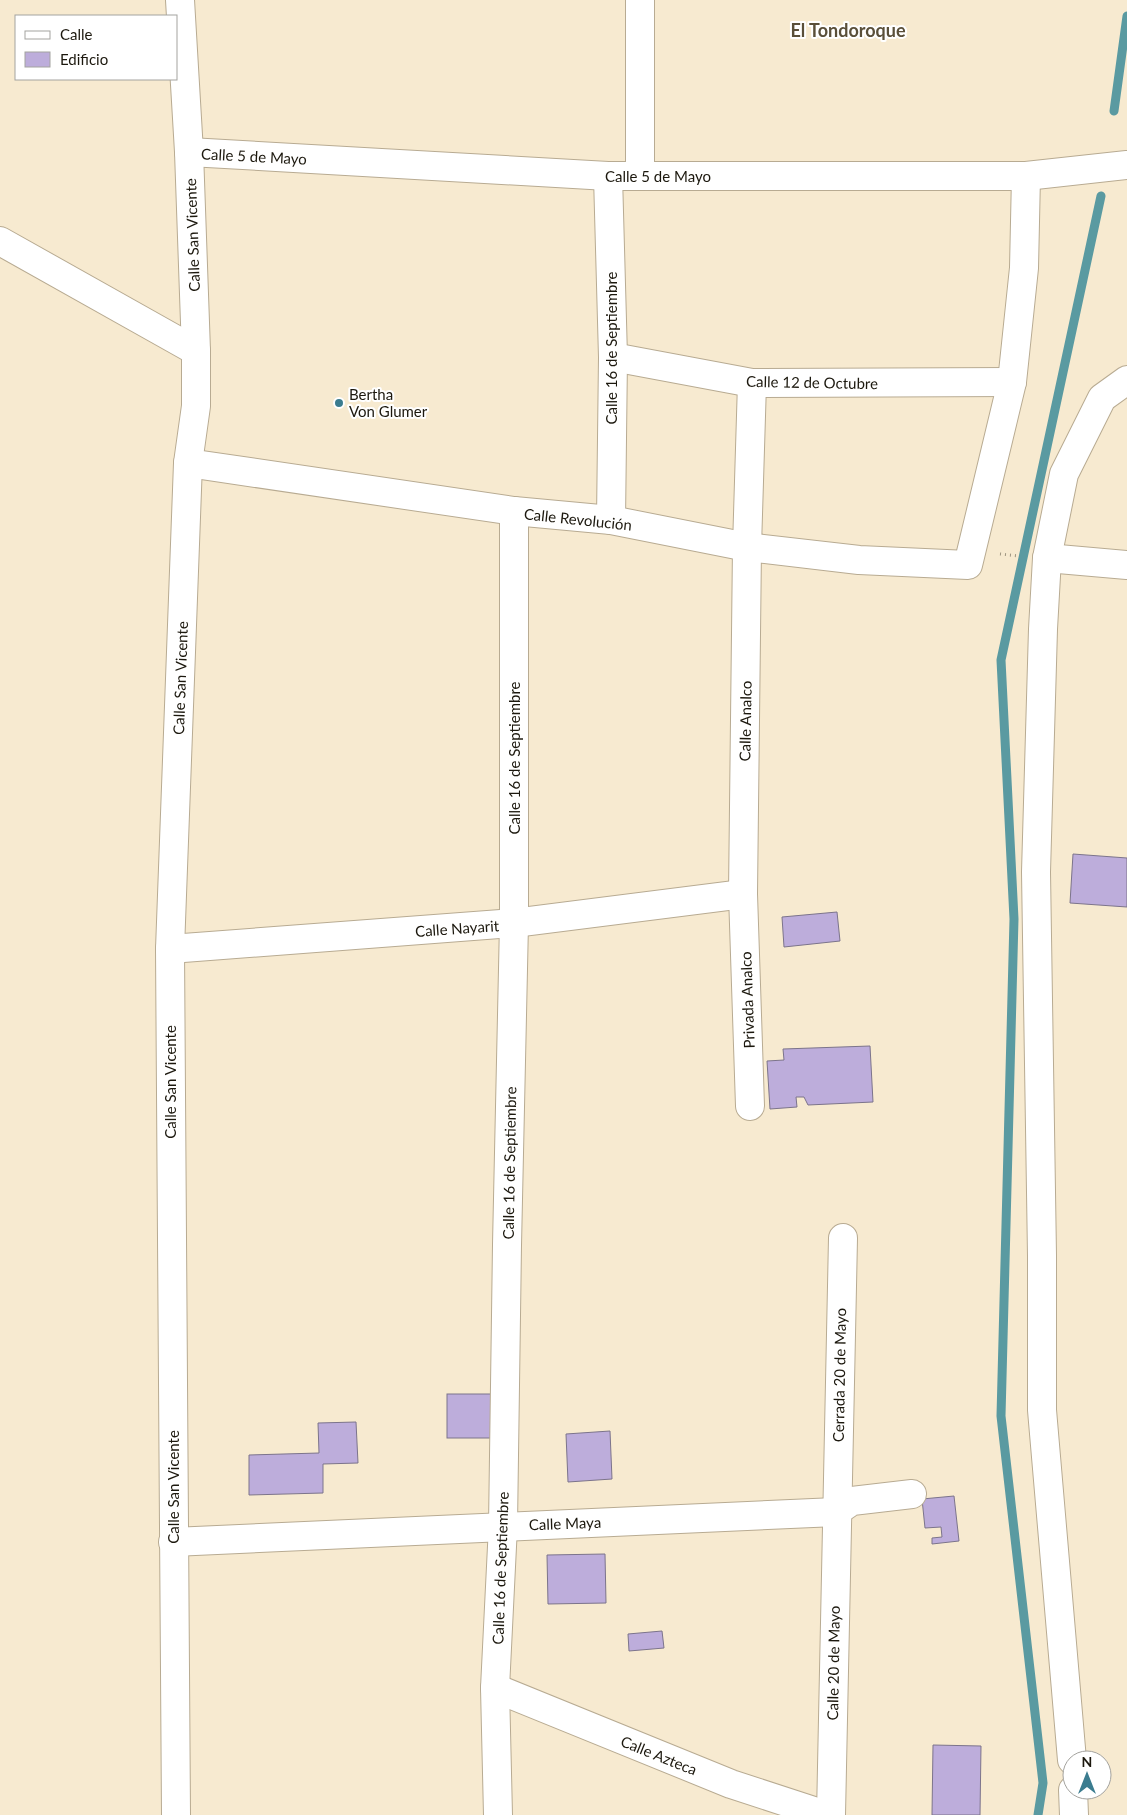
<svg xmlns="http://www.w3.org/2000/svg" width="1127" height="1815" viewBox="0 0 1127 1815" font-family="Lato,sans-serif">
<rect width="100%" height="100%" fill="#f7ead0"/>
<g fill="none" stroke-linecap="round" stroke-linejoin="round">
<!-- stream -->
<g stroke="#5a9aa1" stroke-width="9">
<polyline points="1114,111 1127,16"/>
<polyline points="1038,1815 1043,1783 1001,1416 1014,919 1001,660 1101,196"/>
</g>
</g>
<!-- building -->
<g fill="#bdaddb" stroke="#7c748b">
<polygon points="1073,854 1127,858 1127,907 1070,903"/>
<polygon points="837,912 840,941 784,947 782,917"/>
<polygon points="870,1046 873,1102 808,1105 804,1097 796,1097 797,1107 770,1109 767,1061 784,1060 783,1049"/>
<rect x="447" y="1394" width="46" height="44"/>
<polygon points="356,1422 358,1463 323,1464 323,1493 249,1495 249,1455 319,1453 318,1423"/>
<polygon points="610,1431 612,1479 568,1482 566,1434"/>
<polygon points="954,1496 959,1541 932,1544 932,1538 942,1537 941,1527 925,1528 922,1499"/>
<polygon points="605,1554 606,1603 548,1604 547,1555"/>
<polygon points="662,1631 664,1648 629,1651 628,1634"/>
<polygon points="933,1745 981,1746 980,1815 932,1815"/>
</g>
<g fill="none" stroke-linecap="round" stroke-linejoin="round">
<!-- minor casing -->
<g stroke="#b8ab92" stroke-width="30">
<g id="minor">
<polyline points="189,152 608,176 1026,176 1127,165"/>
<polyline points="608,176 613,357 611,520"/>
<polyline points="640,176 640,0"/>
<polyline points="0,241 196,351"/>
<polyline points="613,357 752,383 1012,382"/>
<polyline points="188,463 514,511 611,520 747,547 859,560 968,565 1012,382 1024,268 1026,176"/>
<polyline points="1047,558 1127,565"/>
<polyline points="170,949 514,923 743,894"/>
<polyline points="750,1106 743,894 747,547 752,383"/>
<polyline points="836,1512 852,1501 912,1494"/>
<polyline points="173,1542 836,1512"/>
<polyline points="495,1688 731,1784 826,1815"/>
<polyline points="176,1815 170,949 188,463 196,406 196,351 189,152 180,0"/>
<polyline points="498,1815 495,1688 503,1526 507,1245 514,923 514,511"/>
<polyline points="831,1815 843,1238"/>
</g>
</g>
<!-- tertiary casing -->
<g stroke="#b8ab92" stroke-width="30">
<g id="tertiary">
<polyline points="1072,1760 1042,1410 1042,1256 1036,872 1043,629 1047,558 1064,474 1102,398 1127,380"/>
<polyline points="1073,1790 1074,1815"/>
</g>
</g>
<!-- path -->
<polyline stroke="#9e9581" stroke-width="3" stroke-dasharray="1 4" stroke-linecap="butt" points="1000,554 1019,556"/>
<!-- minor -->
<use href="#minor" stroke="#fff" stroke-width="28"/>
<!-- tertiary -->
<use href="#tertiary" stroke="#fff" stroke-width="28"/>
</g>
<!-- markers -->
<circle fill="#3b7c8f" stroke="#fff" stroke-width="2" cx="339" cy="403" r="5"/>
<g text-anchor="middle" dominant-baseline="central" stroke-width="4" stroke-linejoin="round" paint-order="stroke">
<!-- street labels -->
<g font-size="15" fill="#1c180e" stroke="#fff">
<text transform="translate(254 156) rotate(3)">Calle 5 de Mayo</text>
<text x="658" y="176">Calle 5 de Mayo</text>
<text transform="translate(192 235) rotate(-92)">Calle San Vicente</text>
<text transform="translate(611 348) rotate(-90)">Calle 16 de Septiembre</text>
<text transform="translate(812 382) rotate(1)">Calle 12 de Octubre</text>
<text transform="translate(578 519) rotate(6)">Calle Revolución</text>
<text transform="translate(180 678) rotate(-88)">Calle San Vicente</text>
<text transform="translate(745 721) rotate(-89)">Calle Analco</text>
<text transform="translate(514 758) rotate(-90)">Calle 16 de Septiembre</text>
<text transform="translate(457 928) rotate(-4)">Calle Nayarit</text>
<text transform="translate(747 1000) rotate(-92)">Privada Analco</text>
<text transform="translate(170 1082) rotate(-90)">Calle San Vicente</text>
<text transform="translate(509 1163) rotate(-89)">Calle 16 de Septiembre</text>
<text transform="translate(839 1375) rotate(-89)">Cerrada 20 de Mayo</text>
<text transform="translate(173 1487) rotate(-90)">Calle San Vicente</text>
<text transform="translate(565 1523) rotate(-2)">Calle Maya</text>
<text transform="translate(500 1568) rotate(-88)">Calle 16 de Septiembre</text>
<text transform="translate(833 1663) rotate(-89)">Calle 20 de Mayo</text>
<text transform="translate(659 1755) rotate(22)">Calle Azteca</text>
</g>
<!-- poi labels -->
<g font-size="15" fill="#1c180e" stroke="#fff" text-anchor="start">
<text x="349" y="394">Bertha<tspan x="349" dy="17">Von Glumer</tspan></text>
</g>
<!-- quarter labels -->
<g font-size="18" font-weight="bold" fill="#5a4f39" stroke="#fff">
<text x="848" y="30">El Tondoroque</text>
</g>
</g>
<!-- legend -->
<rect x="15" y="15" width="162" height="65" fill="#ffffff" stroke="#a4a39f"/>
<rect x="25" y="31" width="25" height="8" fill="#ffffff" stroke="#a4a39f"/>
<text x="60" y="40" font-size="15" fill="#1c180e">Calle</text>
<rect x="25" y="52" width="25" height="15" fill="#bdaddb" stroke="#a4a39f"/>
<text x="60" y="65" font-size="15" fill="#1c180e">Edificio</text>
<!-- north arrow -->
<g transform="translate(1087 1775)"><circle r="24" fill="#ffffff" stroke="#a4a39f"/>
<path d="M0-4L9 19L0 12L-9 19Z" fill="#3b7c8f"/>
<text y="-8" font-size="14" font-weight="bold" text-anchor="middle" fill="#1c180e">N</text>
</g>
</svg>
